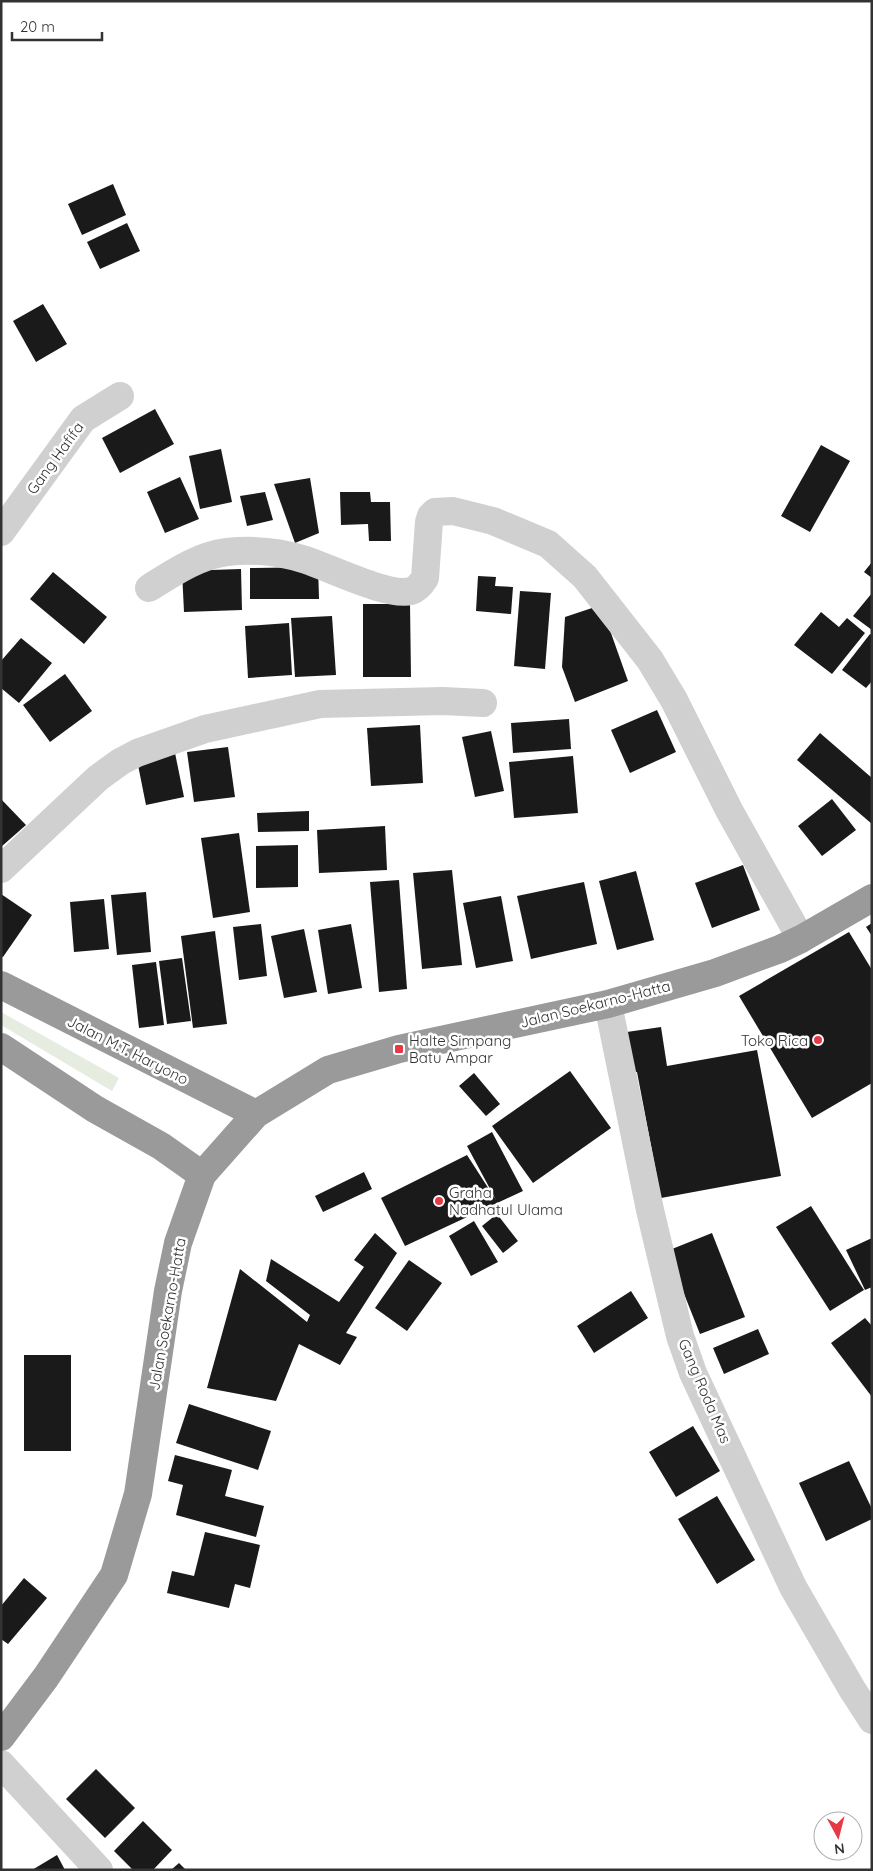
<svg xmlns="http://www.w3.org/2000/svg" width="873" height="1871" viewBox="0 0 873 1871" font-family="Quicksand,sans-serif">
<rect width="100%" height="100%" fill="#fff"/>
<!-- green -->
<polygon fill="#e6ecdf" points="1,1012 119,1078 112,1091 1,1025"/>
<!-- building -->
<g fill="#1a1a1a">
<polygon points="113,184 126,215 82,235 68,204"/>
<polygon points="127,223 140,251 100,269 87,242"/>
<polygon points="43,304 67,344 36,362 13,321"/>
<polygon points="155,409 174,444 120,473 102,438"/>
<polygon points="821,445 850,461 810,532 781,516"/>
<polygon points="221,449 232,502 200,509 189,456"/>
<polygon points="180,477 199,519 165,533 147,492"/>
<polygon points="310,478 319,533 295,543 274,484"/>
<polygon points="265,492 273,520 247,526 240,496"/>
<polygon points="340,492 370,492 371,502 390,502 391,541 369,541 368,524 341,525"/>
<polygon points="872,562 872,578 864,572"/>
<polygon points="318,567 319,599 250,599 250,568"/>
<polygon points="241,569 242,610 184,612 182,571"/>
<polygon points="53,572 107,617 84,644 30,599"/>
<polygon points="478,576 496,577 495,586 513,587 511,614 476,611"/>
<polygon points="520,591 551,593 545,669 514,666"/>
<polygon points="872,593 872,630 853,616"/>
<polygon points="363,604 410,604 411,677 363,677"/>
<polygon points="601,605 628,681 575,702 562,667 565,617"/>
<polygon points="821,612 839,627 847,618 865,633 832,674 794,645"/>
<polygon points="332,616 336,675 295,677 291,618"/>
<polygon points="289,623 292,675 248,678 245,626"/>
<polygon points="870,634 872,635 872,681 866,688 842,670"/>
<polygon points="21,638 52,663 19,703 1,688 1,661"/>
<polygon points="65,674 92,711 50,742 23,705"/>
<polygon points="657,710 676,752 630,773 611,730"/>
<polygon points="569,719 571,749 513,753 511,723"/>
<polygon points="420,725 423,783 371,786 367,728"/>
<polygon points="491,731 504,791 475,797 462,737"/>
<polygon points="820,733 872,778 872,824 797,760"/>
<polygon points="228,747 235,797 194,802 187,752"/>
<polygon points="175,753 184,797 146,805 137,760"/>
<polygon points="573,756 578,813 514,818 509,762"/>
<polygon points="1,799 26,825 1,847"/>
<polygon points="832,799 856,830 822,856 798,826"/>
<polygon points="309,811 309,831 258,832 257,813"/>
<polygon points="385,826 387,870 319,873 317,830"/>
<polygon points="239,833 250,912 213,918 201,838"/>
<polygon points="298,845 298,887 256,888 256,846"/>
<polygon points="743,865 760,910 712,928 695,883"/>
<polygon points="452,870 462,965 422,969 413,873"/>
<polygon points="636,871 654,940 617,950 599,881"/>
<polygon points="399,880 407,989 379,992 370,882"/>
<polygon points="584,882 597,944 531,959 517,896"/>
<polygon points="146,892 151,952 117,955 111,895"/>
<polygon points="1,894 32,915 3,957 1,956"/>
<polygon points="501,896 513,961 476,968 463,903"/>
<polygon points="104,899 109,949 74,952 70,902"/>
<polygon points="872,923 872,936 866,927"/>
<polygon points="261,924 267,976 239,980 233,927"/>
<polygon points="351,924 362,988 328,994 318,930"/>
<polygon points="304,929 317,992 284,998 271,936"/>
<polygon points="215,931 227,1024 193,1028 181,936"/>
<polygon points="849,932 872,970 872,1083 812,1118 739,996"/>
<polygon points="182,958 191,1021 167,1024 159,961"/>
<polygon points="156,962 164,1025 139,1028 132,965"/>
<polygon points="661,1027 667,1066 757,1050 781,1176 661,1198 637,1072 626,1074 620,1033"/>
<polygon points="570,1071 611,1128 533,1183 492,1126"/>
<polygon points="474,1073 500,1104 486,1116 459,1086"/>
<polygon points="492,1132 523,1191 405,1246 381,1198 467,1155 496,1200 467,1146"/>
<polygon points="364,1172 372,1189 323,1212 315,1196"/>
<polygon points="811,1206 864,1290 830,1311 776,1227"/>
<polygon points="497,1214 518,1241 503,1253 482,1226"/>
<polygon points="474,1221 498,1262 471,1276 449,1236"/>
<polygon points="375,1233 397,1253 346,1333 357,1337 340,1365 299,1344 276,1401 207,1388 240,1269 307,1322 310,1315 266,1281 271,1259 339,1302 364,1267 354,1260"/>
<polygon points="712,1233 745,1317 700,1334 667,1251"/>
<polygon points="872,1238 872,1287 865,1290 846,1250"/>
<polygon points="409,1260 442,1283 407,1331 375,1308"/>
<polygon points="631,1291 648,1318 594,1353 577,1326"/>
<polygon points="865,1318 872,1326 872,1397 831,1343"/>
<polygon points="758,1329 769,1354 724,1374 713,1348"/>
<rect x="24" y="1355" width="47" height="96"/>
<polygon points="189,1404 271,1431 258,1470 176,1443"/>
<polygon points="693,1426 720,1471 676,1497 649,1452"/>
<polygon points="175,1455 232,1470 225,1496 264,1506 256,1537 176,1515 183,1485 168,1481"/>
<polygon points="849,1461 872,1509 872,1519 826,1541 799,1483"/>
<polygon points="717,1496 755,1560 717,1584 678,1519"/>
<polygon points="205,1532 260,1545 250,1588 235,1584 229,1608 167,1593 172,1571 194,1576"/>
<polygon points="24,1578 47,1598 8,1644 1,1639 1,1606"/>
<polygon points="96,1769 135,1808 105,1838 66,1799"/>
<polygon points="143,1821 172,1850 153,1870 133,1870 114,1851"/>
<polygon points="57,1855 65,1870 32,1870"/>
<polygon points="179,1863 186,1870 171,1870"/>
</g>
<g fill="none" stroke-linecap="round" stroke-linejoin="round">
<!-- minor -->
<g stroke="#d0d0d0" stroke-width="28">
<polyline points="1,532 83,419 120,396"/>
<path d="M149,588C173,573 197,556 227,552C253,549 281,552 306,560C330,568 388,597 411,591C417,589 422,583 425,578L429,522L431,516L435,512L453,511L493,521L548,544L585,577L650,660L674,700L729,810L801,939"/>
<polyline points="1,869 98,778 120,762 137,753 205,729 320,704 443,701 483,703"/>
<polyline points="608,1004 650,1210 680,1336 693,1373 793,1587 852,1689 872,1720"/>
<polyline points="1,1764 99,1870"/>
</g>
<!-- highway -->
<g stroke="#9a9a9a" stroke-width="28">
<polyline points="1,985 256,1114"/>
<polyline points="1,1047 95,1109 161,1146 202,1175"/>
<polyline points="1,1737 46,1677 114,1575 138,1494 168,1291 178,1243 202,1175 256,1114 328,1070 399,1049 608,1004 715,973 780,949 801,939 872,898"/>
</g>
</g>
<!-- markers -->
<g fill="#e63946" stroke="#fff" stroke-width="2">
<circle cx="818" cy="1040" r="5"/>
<rect x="394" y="1044" width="10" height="10" rx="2.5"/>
<circle cx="439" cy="1201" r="5"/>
</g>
<g text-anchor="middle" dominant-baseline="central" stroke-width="5" stroke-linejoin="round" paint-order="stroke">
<!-- street labels -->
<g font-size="15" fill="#333" stroke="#fff">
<text transform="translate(55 458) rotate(-54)">Gang Hafifa</text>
<text transform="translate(595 1004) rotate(-14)">Jalan Soekarno-Hatta</text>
<text transform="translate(128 1050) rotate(27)">Jalan M.T. Haryono</text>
<text transform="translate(167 1314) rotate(-80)">Jalan Soekarno-Hatta</text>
<text transform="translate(705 1391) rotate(67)">Gang Roda Mas</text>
</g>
<!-- poi labels -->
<g font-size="15" fill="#333" stroke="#fff" text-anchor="start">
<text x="409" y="1040">Halte Simpang<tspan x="409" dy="17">Batu Ampar</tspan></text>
<text x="808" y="1040" text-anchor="end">Toko Rica</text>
<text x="449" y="1192">Graha<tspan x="449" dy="17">Nadhatul Ulama</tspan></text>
</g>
</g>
<!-- border -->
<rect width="873" height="1871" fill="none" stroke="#333333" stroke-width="5"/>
<!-- north arrow -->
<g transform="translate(838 1836) rotate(173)"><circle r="24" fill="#ffffff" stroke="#adadad"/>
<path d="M0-4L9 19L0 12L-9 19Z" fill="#e63946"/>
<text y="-8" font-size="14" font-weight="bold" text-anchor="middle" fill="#333333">N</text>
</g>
<!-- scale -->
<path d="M12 32v8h90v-8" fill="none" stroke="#333333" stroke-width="2.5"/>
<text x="20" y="32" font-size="15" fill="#333333" stroke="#ffffff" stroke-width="4" paint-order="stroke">20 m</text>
</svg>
